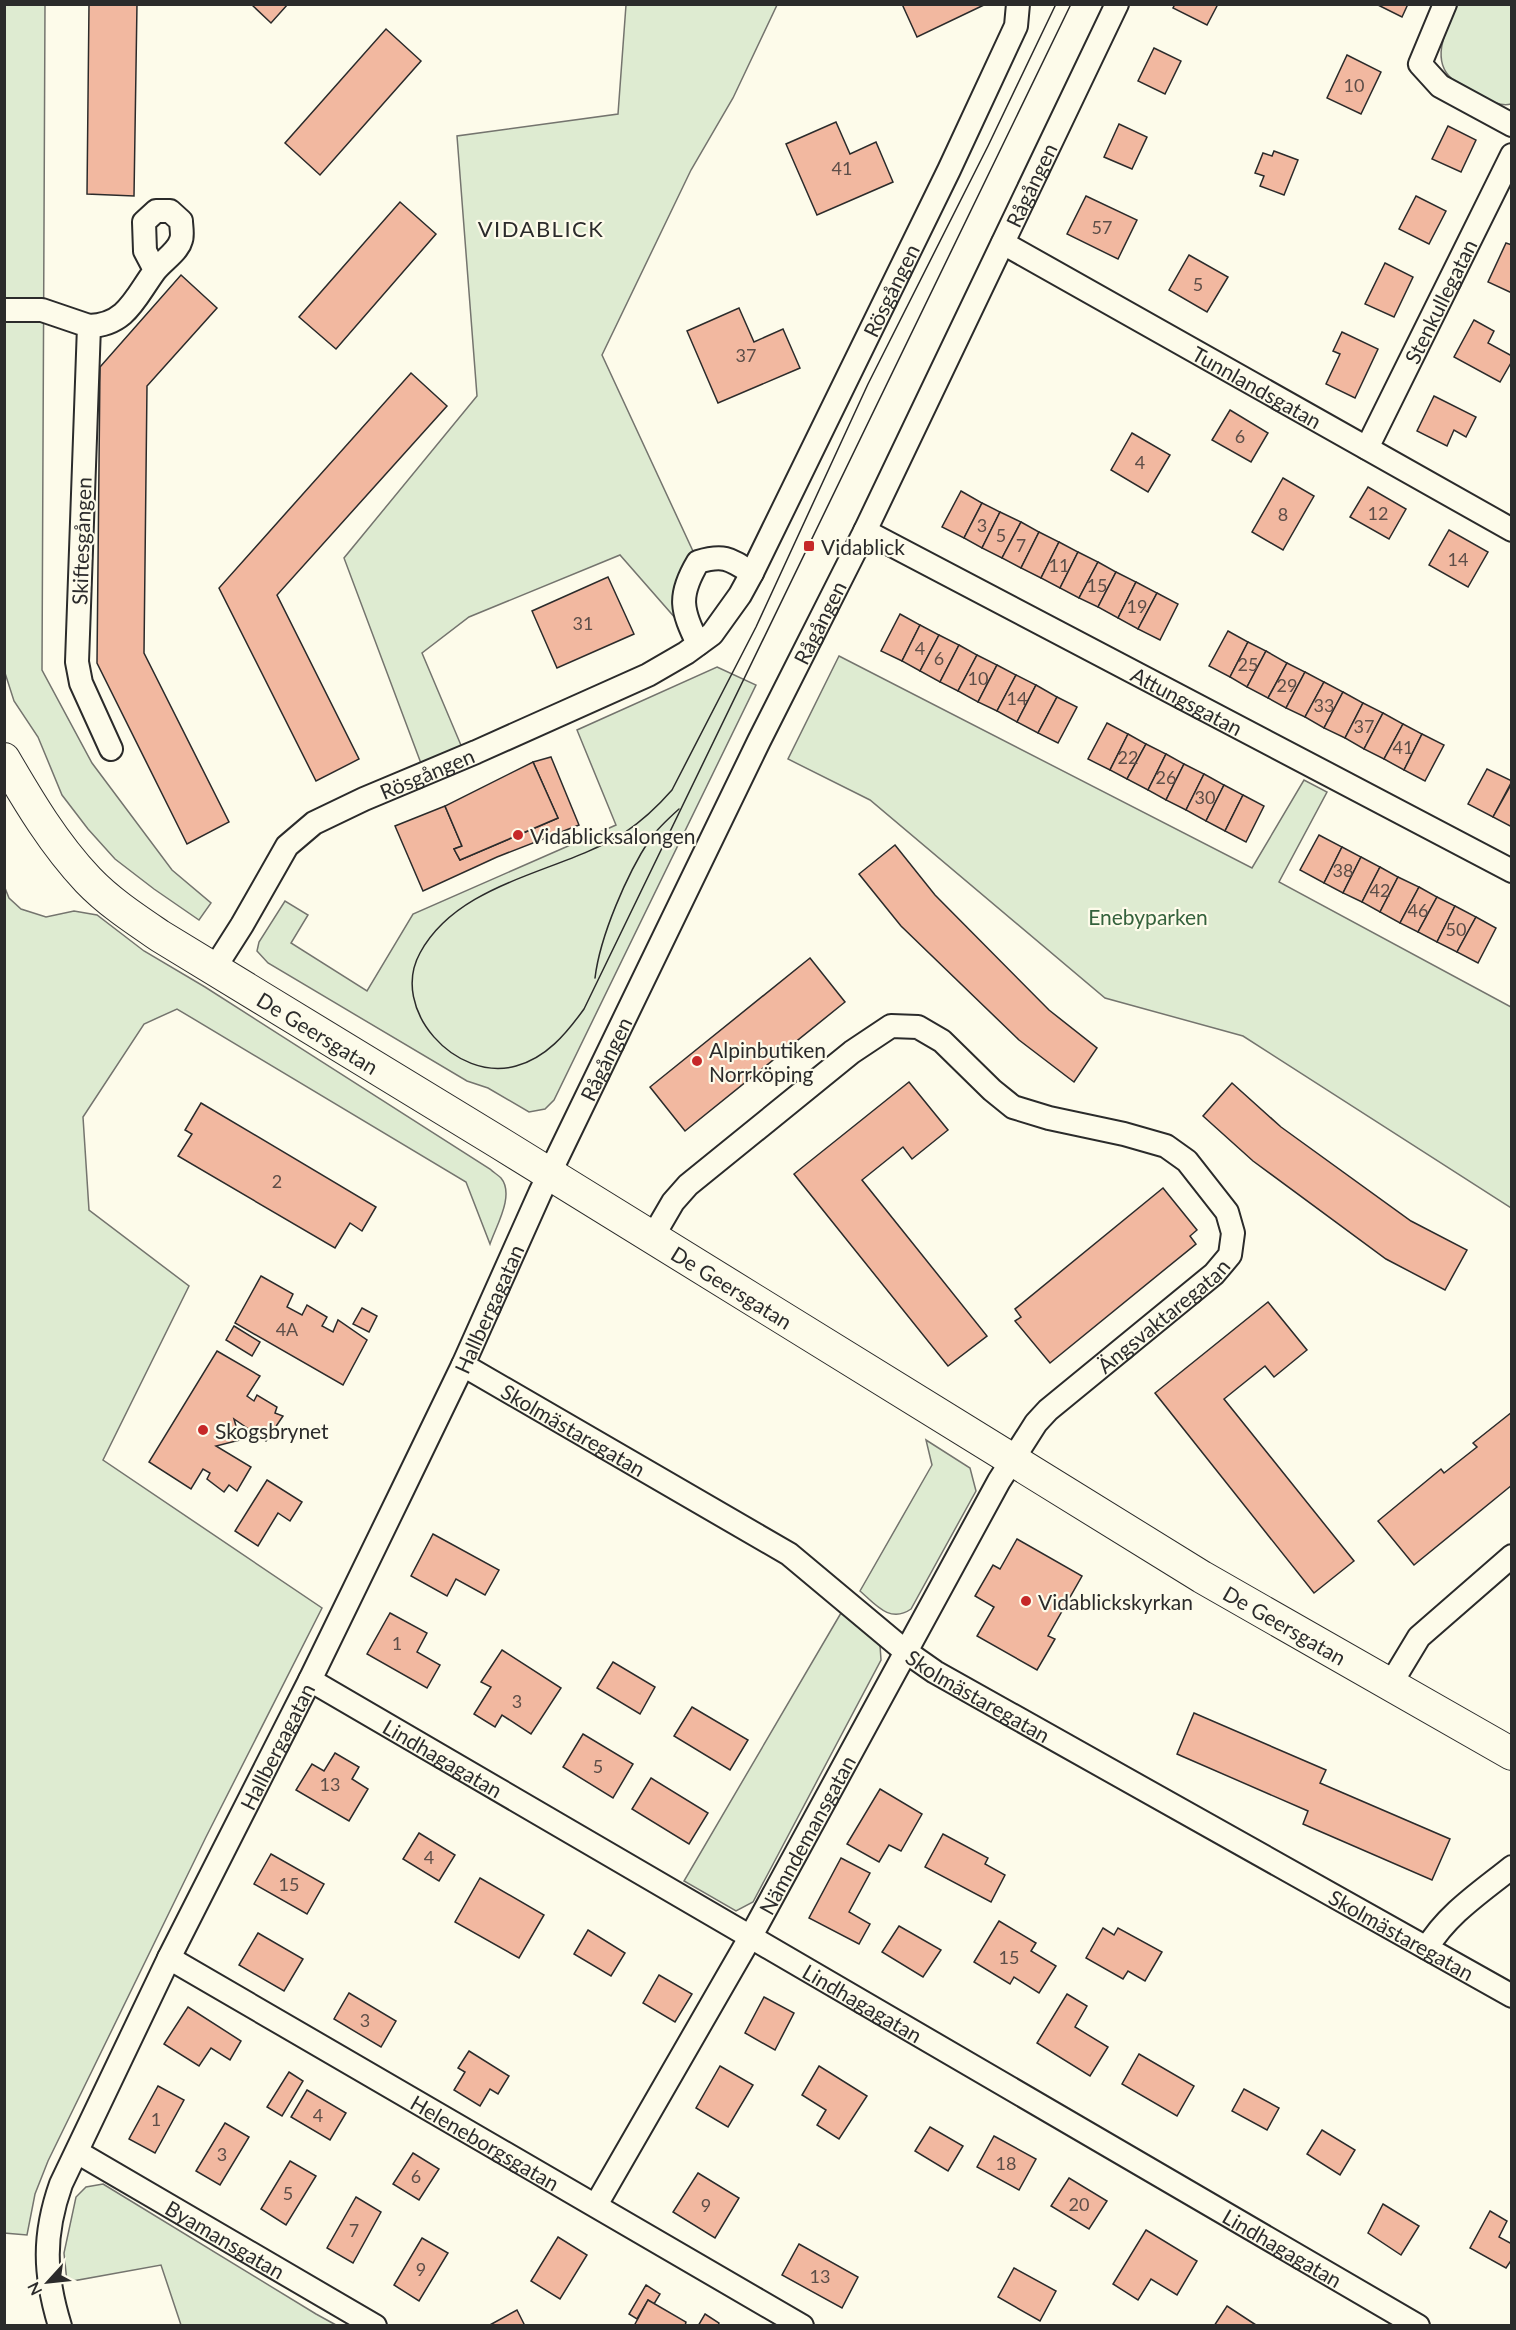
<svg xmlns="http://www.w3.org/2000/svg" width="1516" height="2330" viewBox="0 0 1516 2330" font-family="Lato,sans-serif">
<rect width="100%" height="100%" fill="#fdfbea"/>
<!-- green -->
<g fill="#deebd1" stroke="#74746e" stroke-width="1.5">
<polygon points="4,5 45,5 42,670 92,763 172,870 211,903 199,920 154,889 115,859 88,829 62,795 38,737 14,701 5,673"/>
<polygon points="626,5 777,5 733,98 691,170 602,355 698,562 688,578 698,644 620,555 469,617 422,653 466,757 425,774 344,558 477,396 457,136 618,114"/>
<path d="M1457,5H1511V104C1498,107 1488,99 1477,93C1469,89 1458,85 1452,79C1429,59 1448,26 1457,5Z"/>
<polygon points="839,656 1252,868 1304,780 1327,792 1279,882 1511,1007 1511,1208 1243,1036 1105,998 870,800 788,759"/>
<polygon points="717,667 756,685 554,1100 545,1109 529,1112 488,1088 467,1081 268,963 257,951 259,942 285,901 308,915 291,943 367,991 413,914 616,825 577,730"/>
<path d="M5,888L9,898L21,909L46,917L74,911L97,915L144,951L205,987L490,1169C493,1172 498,1175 501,1178C515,1195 496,1226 490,1244L466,1182L177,1009L144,1024L83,1117L89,1210L189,1286L103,1460L322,1608L206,1837L48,2161L35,2194L27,2235L4,2233Z"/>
<path d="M926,1440L970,1468L976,1491L911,1609C890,1624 875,1604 860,1591L932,1465Z"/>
<polygon points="841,1613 880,1645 881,1660 753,1902 736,1911 684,1881"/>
<polygon points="103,2184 316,2314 336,2325 181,2325 161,2265 67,2282 64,2253 76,2197 86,2187"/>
</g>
<!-- building -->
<g fill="#f2b8a0" stroke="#2b2b2b" stroke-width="1.5">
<polygon points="89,4 137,4 134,196 87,194"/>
<polygon points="251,4 288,4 271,23"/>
<polygon points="902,4 986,4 917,37"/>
<polygon points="1175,4 1218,4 1207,25 1173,8"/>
<polygon points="1376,4 1408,4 1402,17"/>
<polygon points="386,29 421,61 320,175 285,143"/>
<polygon points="1154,48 1181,61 1165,94 1138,81"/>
<polygon points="1347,55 1381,72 1361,114 1327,98"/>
<polygon points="836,122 850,154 876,142 893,182 817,215 786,144"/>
<polygon points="1119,124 1147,137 1132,169 1104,157"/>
<polygon points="1448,126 1476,140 1461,172 1432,159"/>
<polygon points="1274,151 1298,160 1284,195 1260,186 1264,176 1255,173 1263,153 1272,156"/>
<polygon points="1086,196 1137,220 1118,259 1067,234"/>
<polygon points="1416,196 1446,211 1429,244 1399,229"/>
<polygon points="400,202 436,234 336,349 299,317"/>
<polygon points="1506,243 1512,245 1512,293 1488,282"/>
<polygon points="1189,255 1228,277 1207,312 1169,290"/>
<polygon points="1385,263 1413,277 1394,317 1365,304"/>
<polygon points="181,275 217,308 147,386 144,653 229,822 187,844 97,663 100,367"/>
<polygon points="739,308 754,342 783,329 800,368 718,403 687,331"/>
<polygon points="1474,320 1494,331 1488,343 1512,356 1512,361 1500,382 1454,357"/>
<polygon points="1342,332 1378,349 1355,398 1326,384 1340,354 1333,351"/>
<polygon points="411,373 447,406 277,595 359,759 316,781 219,588"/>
<polygon points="1434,396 1476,417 1466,437 1454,430 1447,446 1417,431"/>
<polygon points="1230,410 1268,433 1251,462 1212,440"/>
<polygon points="1132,433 1170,455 1148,492 1111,470"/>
<polygon points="1283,478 1314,496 1283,550 1252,532"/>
<polygon points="1368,487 1406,509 1389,539 1350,517"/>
<polygon points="961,491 982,503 964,538 942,527"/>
<polygon points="982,503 1000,512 982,548 964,538"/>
<polygon points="1000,512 1021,522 1002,558 982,548"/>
<polygon points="1021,522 1039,532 1021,568 1002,558"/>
<polygon points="1449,530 1488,552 1468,587 1429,565"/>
<polygon points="1039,532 1059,542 1041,578 1021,568"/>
<polygon points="1059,542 1078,552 1060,588 1041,578"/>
<polygon points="1078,552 1098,562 1079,598 1060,588"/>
<polygon points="1098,562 1116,572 1098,607 1079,598"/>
<polygon points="1116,572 1136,582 1118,618 1098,607"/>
<polygon points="608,577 634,634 557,668 532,611"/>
<polygon points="1136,582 1157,593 1138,629 1118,618"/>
<polygon points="1157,593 1178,604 1160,640 1138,629"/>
<polygon points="900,614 920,625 902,661 881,651"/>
<polygon points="920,625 939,635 920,671 902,661"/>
<polygon points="1228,631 1248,642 1230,677 1209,666"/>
<polygon points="939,635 959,645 940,682 920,671"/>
<polygon points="1248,642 1266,651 1247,687 1230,677"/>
<polygon points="959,645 977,655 958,691 940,682"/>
<polygon points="1266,651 1287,663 1268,698 1247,687"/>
<polygon points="977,655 997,665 978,702 958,691"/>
<polygon points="1287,663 1305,672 1286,708 1268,698"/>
<polygon points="997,665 1016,675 997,711 978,702"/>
<polygon points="1305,672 1324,682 1305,717 1286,708"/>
<polygon points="1016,675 1036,685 1017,722 997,711"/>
<polygon points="1324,682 1343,692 1324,728 1305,717"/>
<polygon points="1036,685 1057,697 1038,733 1017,722"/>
<polygon points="1343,692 1363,703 1345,738 1324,728"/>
<polygon points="1057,697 1077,707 1058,743 1038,733"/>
<polygon points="1363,703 1383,713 1364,749 1345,738"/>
<polygon points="1383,713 1403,724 1384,759 1364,749"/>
<polygon points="1107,723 1128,734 1110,770 1088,759"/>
<polygon points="1403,724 1422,734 1404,770 1384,759"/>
<polygon points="1128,734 1146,744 1127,779 1110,770"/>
<polygon points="1422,734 1444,745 1425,781 1404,770"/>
<polygon points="1146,744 1166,754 1148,790 1127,779"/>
<polygon points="1166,754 1184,764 1166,800 1148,790"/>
<polygon points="551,757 579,825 497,857 423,891 395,826 445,806 462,846 454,849 460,860 558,818 533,762"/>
<polygon points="533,762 558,818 460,860 454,849 462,846 445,806"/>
<polygon points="1184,764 1204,774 1186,810 1166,800"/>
<polygon points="1487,769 1512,781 1493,817 1468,804"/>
<polygon points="1204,774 1224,785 1206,821 1186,810"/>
<polygon points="1512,783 1512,827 1493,817"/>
<polygon points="1224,785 1243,795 1225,831 1206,821"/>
<polygon points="1243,795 1264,806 1246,842 1225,831"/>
<polygon points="1319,835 1342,847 1324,883 1300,870"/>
<polygon points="895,845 935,895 1049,1010 1097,1048 1074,1082 1019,1040 901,926 859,874"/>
<polygon points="1342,847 1361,857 1343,893 1324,883"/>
<polygon points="1361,857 1380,867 1362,902 1343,893"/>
<polygon points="1380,867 1398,877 1380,912 1362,902"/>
<polygon points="1398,877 1419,887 1400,923 1380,912"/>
<polygon points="1419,887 1437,897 1418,932 1400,923"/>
<polygon points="1437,897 1455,906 1437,942 1418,932"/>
<polygon points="1455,906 1476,917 1457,952 1437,942"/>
<polygon points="1476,917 1496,928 1478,963 1457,952"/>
<polygon points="810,958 845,1002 685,1131 650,1087"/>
<polygon points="909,1082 948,1130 912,1159 903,1147 862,1180 987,1336 948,1366 794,1174"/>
<polygon points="1232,1083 1281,1127 1411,1221 1467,1250 1445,1290 1386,1259 1253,1161 1203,1116"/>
<polygon points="201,1103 376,1207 362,1231 350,1223 335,1248 178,1156 192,1134 185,1130"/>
<polygon points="1163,1188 1197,1230 1190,1236 1196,1244 1050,1363 1015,1321 1021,1317 1015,1309"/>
<polygon points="261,1276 293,1294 287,1307 302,1315 307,1305 327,1317 322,1326 333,1332 338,1320 367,1340 343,1385 235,1323"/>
<polygon points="1268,1302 1307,1350 1274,1377 1265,1366 1224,1399 1354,1561 1314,1593 1155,1393"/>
<polygon points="362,1308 377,1316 369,1332 353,1324"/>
<polygon points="234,1326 260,1342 252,1356 226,1340"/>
<polygon points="217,1351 260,1376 247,1396 254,1401 257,1395 277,1407 275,1413 283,1416 266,1441 234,1419 240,1440 216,1446 251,1467 237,1491 229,1485 224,1492 207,1479 210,1473 203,1469 191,1489 149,1462"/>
<polygon points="1512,1412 1512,1485 1414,1565 1378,1521 1441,1469 1444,1473 1477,1447 1473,1443"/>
<polygon points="267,1480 302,1502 290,1521 278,1513 258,1546 235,1531"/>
<polygon points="433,1534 499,1570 485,1595 456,1579 447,1596 411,1576"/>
<polygon points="1017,1539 1082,1576 1048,1636 1055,1639 1037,1670 977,1636 994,1607 975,1596 993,1565 1000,1569"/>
<polygon points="390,1613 427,1633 417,1652 440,1665 427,1688 367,1654"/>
<polygon points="502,1650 561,1688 531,1734 502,1715 495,1727 474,1714 491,1687 481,1682"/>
<polygon points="613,1662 655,1687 640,1714 597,1688"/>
<polygon points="692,1707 748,1740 730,1770 674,1736"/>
<polygon points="1194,1713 1326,1770 1320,1783 1450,1839 1432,1880 1303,1824 1308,1811 1177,1754"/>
<polygon points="583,1734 633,1764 613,1798 563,1767"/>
<polygon points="335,1753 359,1767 352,1779 368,1789 349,1821 296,1790 312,1764 324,1771"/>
<polygon points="651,1778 708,1813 689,1844 632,1809"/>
<polygon points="880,1789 922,1814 901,1851 889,1845 879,1862 847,1844"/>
<polygon points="419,1833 455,1855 439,1881 403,1859"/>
<polygon points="943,1834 988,1858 985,1864 1005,1875 991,1902 925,1867"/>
<polygon points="271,1854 324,1884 307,1914 254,1884"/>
<polygon points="841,1858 870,1873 849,1912 870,1924 859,1944 809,1918"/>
<polygon points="480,1878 544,1915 519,1958 455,1922"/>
<polygon points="999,1921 1036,1943 1031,1951 1056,1966 1039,1993 1014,1977 1010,1984 974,1962"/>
<polygon points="899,1926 941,1950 923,1977 882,1952"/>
<polygon points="1103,1928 1114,1935 1118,1928 1162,1952 1145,1981 1128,1971 1123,1979 1086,1958"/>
<polygon points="588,1930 625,1953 611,1976 574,1954"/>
<polygon points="258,1933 303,1959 284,1991 239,1965"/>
<polygon points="659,1975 692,1994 675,2022 643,2003"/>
<polygon points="349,1993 396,2021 381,2047 334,2019"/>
<polygon points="1067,1994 1087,2006 1075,2027 1108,2047 1090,2076 1037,2043"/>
<polygon points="764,1997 794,2013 775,2050 745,2033"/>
<polygon points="188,2007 241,2041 230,2060 211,2048 199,2066 164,2044"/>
<polygon points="469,2051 509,2076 498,2094 490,2089 480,2106 454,2090 465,2072 458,2068"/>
<polygon points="1139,2054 1194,2086 1177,2116 1122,2084"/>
<polygon points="720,2066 753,2085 728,2127 696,2108"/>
<polygon points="819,2066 867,2096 839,2139 817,2125 826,2110 802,2095"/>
<polygon points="289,2072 303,2081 282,2116 267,2107"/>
<polygon points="158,2086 184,2100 155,2153 129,2139"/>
<polygon points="1244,2089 1279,2108 1267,2130 1232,2111"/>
<polygon points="307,2090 346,2113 330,2140 291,2117"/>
<polygon points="225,2123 249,2137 220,2185 196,2171"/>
<polygon points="930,2127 963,2146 948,2171 915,2151"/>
<polygon points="1322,2130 1355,2150 1340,2175 1307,2154"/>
<polygon points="994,2136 1036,2159 1019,2190 977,2167"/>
<polygon points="413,2153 439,2169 419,2200 393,2184"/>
<polygon points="290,2161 316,2176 286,2225 261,2209"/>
<polygon points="698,2173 739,2198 715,2238 673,2212"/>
<polygon points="1069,2178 1107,2201 1089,2229 1051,2206"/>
<polygon points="356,2197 381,2212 353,2263 327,2248"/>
<polygon points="1383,2204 1419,2226 1401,2255 1368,2233"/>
<polygon points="1490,2211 1507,2221 1499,2237 1512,2244 1512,2259 1506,2268 1470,2248"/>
<polygon points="1146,2230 1197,2261 1177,2295 1151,2279 1138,2300 1113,2284"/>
<polygon points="558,2237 587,2255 560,2299 531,2281"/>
<polygon points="422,2238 448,2253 419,2301 394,2285"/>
<polygon points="799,2244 858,2277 842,2308 782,2275"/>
<polygon points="1014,2268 1056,2291 1040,2321 998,2297"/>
<polygon points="646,2285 660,2294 654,2304 648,2300 637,2319 629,2314"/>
<polygon points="648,2300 686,2322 685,2326 634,2326"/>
<polygon points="1227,2306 1256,2325 1256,2326 1214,2326"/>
<polygon points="517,2310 525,2326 488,2326"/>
<polygon points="705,2314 719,2323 718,2326 698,2326"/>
</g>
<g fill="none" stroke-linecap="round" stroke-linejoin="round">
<!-- street casing -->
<g stroke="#2b2b2b" stroke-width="26">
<g id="street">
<polyline points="1445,4 1420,64 1440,86 1512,125"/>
<path id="s1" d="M1003,243L1512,530"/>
<polyline points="4,310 42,310 89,326 77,662 81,683 111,749"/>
<path d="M89,326C126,325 135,298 154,272C161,262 178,252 181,240C183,235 181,226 181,221L170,211H156L144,222L145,251L155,270"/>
<path id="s2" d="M1367,448L1512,155"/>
<path id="s3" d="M865,531L1512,871"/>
<path d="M698,644C682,610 677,597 698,562C724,554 730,559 752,573"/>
<path id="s4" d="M214,969L242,925L287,846L314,823L364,799L476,752L648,675L686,653L712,634L740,595L752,573L949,170L1016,26L1018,4"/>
<path id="s5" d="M463,1365L789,1554L905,1651L935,1672L1512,1996"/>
<path id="s6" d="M310,1680L1418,2326"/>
<polyline points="1390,1685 1419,1637 1512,1556"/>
<path d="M1427,1948C1447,1914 1481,1892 1512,1867"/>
<path id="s7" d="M169,1958L802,2326"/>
<path id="s8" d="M77,2152L375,2326"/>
<path id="s9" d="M596,2205L751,1936L999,1481L1036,1423L1048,1410L1214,1274L1230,1255L1233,1233L1227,1212L1187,1161L1166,1146L1124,1134L1049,1118L1013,1107L992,1090L942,1041L918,1027L891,1026L852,1052L688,1185L673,1202L652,1238"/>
<path id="s10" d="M60,2326C44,2274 43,2235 61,2184L169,1958L310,1680L402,1491L463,1365L540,1193L759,741L865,531L1117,4"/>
</g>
</g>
<!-- secondary casing -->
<g stroke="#2b2b2b" stroke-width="34">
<g id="secondary">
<path id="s11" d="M4,759C29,802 54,844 88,880C109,902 135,919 160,936L498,1142L1202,1577L1512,1754"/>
</g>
</g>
<!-- street -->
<use href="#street" stroke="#fdfbea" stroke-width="22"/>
<!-- secondary -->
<use href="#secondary" stroke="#fdfbea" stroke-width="32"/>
<!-- tram -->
<g stroke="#2b2b2b" stroke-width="1.5">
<path d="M1056,4L988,146L868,384L756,627L672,790C658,806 642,821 624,833C560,873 459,881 420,953C389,1009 456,1083 516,1066C546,1058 566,1034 584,1009L1071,4"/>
<path d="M595,978C600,936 627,874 650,839C658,828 669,818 679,809"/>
</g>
</g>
<!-- markers -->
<g fill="#c62828" stroke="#fdfbea" stroke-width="2">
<rect x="803" y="540" width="12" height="12" rx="3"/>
<circle cx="518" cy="835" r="6"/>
<circle cx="697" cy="1061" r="6"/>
<circle cx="203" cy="1430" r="6"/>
<circle cx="1026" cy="1601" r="6"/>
</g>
<g text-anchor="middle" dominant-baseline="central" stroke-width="4.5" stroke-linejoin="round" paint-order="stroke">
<!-- number labels -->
<g font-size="18" fill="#5d4e48">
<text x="1354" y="85">10</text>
<text x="842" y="168">41</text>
<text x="1102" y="227">57</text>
<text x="1198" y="284">5</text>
<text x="746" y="355">37</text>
<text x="1240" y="436">6</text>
<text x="1140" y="462">4</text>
<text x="1378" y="513">12</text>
<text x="1283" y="514">8</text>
<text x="982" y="525">3</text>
<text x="1001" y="535">5</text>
<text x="1021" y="545">7</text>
<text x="1458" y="559">14</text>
<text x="1059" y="565">11</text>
<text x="1097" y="585">15</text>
<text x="1137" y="606">19</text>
<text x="583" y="623">31</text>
<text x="920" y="648">4</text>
<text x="939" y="658">6</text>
<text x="1248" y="664">25</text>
<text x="978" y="678">10</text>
<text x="1287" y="685">29</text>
<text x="1017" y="698">14</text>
<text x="1324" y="705">33</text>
<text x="1364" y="726">37</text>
<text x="1403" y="747">41</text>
<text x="1128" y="757">22</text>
<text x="1166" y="777">26</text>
<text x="1205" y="797">30</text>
<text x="1343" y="870">38</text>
<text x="1380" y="890">42</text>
<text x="1418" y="910">46</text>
<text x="1456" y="929">50</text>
<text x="277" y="1181">2</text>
<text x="287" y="1329">4A</text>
<text x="397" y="1643">1</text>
<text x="517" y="1701">3</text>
<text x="598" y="1766">5</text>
<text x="330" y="1784">13</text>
<text x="429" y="1857">4</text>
<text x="289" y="1884">15</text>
<text x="1009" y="1957">15</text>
<text x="365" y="2020">3</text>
<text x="318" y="2115">4</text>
<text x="156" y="2119">1</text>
<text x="222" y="2154">3</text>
<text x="1006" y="2163">18</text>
<text x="416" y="2176">6</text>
<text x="288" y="2193">5</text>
<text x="1079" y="2204">20</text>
<text x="706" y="2205">9</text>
<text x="354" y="2230">7</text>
<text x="421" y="2269">9</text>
<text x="820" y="2276">13</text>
</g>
<!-- street labels -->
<g font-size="21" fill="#2b2b2b" stroke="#fdfbea">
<text stroke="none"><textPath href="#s10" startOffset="2367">Rågången</textPath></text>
<text stroke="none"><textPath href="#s4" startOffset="1008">Rösgången</textPath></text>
<text stroke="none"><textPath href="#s2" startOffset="164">Stenkullegatan</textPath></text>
<text stroke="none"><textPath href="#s1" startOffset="292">Tunnlandsgatan</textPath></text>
<text transform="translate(81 541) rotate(-88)">Skiftesgången</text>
<text stroke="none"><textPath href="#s10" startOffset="1881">Rågången</textPath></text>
<text stroke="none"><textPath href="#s3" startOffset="364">Attungsgatan</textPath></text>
<text stroke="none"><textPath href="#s4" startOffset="302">Rösgången</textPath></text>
<text stroke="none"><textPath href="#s11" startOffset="424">De Geersgatan</textPath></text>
<text stroke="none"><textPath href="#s10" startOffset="1395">Rågången</textPath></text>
<text stroke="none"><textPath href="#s11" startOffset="910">De Geersgatan</textPath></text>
<text stroke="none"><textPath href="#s10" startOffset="1119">Hallbergagatan</textPath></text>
<text stroke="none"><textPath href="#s9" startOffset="1064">Ängsvaktaregatan</textPath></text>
<text stroke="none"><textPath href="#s5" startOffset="128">Skolmästaregatan</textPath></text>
<text stroke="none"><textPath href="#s11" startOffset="1558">De Geersgatan</textPath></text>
<text stroke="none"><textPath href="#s5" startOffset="614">Skolmästaregatan</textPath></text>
<text stroke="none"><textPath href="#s10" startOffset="633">Hallbergagatan</textPath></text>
<text stroke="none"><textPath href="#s6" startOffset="154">Lindhagagatan</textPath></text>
<text stroke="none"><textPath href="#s9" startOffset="426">Nämndemansgatan</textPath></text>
<text stroke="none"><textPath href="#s5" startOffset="1100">Skolmästaregatan</textPath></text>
<text stroke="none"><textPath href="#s6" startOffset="640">Lindhagagatan</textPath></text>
<text stroke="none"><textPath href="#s7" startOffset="366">Heleneborgsgatan</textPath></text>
<text stroke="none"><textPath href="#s8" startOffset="172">Byamansgatan</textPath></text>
<text stroke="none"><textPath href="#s6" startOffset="1126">Lindhagagatan</textPath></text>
</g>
<!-- poi labels -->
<g font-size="21" fill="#2b2b2b" stroke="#fdfbea" text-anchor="start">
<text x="821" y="546">Vidablick</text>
<text x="530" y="835">Vidablicksalongen</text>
<text x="709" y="1049">Alpinbutiken<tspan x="709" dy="24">Norrköping</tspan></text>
<text x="215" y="1430">Skogsbrynet</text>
<text x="1038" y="1601">Vidablickskyrkan</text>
</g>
<!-- park labels -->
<g font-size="21" fill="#34623c" stroke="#fdfbea">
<text x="1148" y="916">Enebyparken</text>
</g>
<!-- neighbourhood labels -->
<g font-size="22" letter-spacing="1.5" fill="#2b2b2b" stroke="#fdfbea">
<text x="541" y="228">VIDABLICK</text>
</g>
</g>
<!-- border -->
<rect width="1516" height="2330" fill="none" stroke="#2b2b2b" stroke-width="12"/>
<!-- north arrow -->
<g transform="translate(48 2282) rotate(243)" stroke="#fdfbea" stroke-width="4.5" paint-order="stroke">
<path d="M0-4.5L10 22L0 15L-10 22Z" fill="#2b2b2b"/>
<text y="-9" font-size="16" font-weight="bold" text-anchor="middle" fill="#2b2b2b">N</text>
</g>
</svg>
